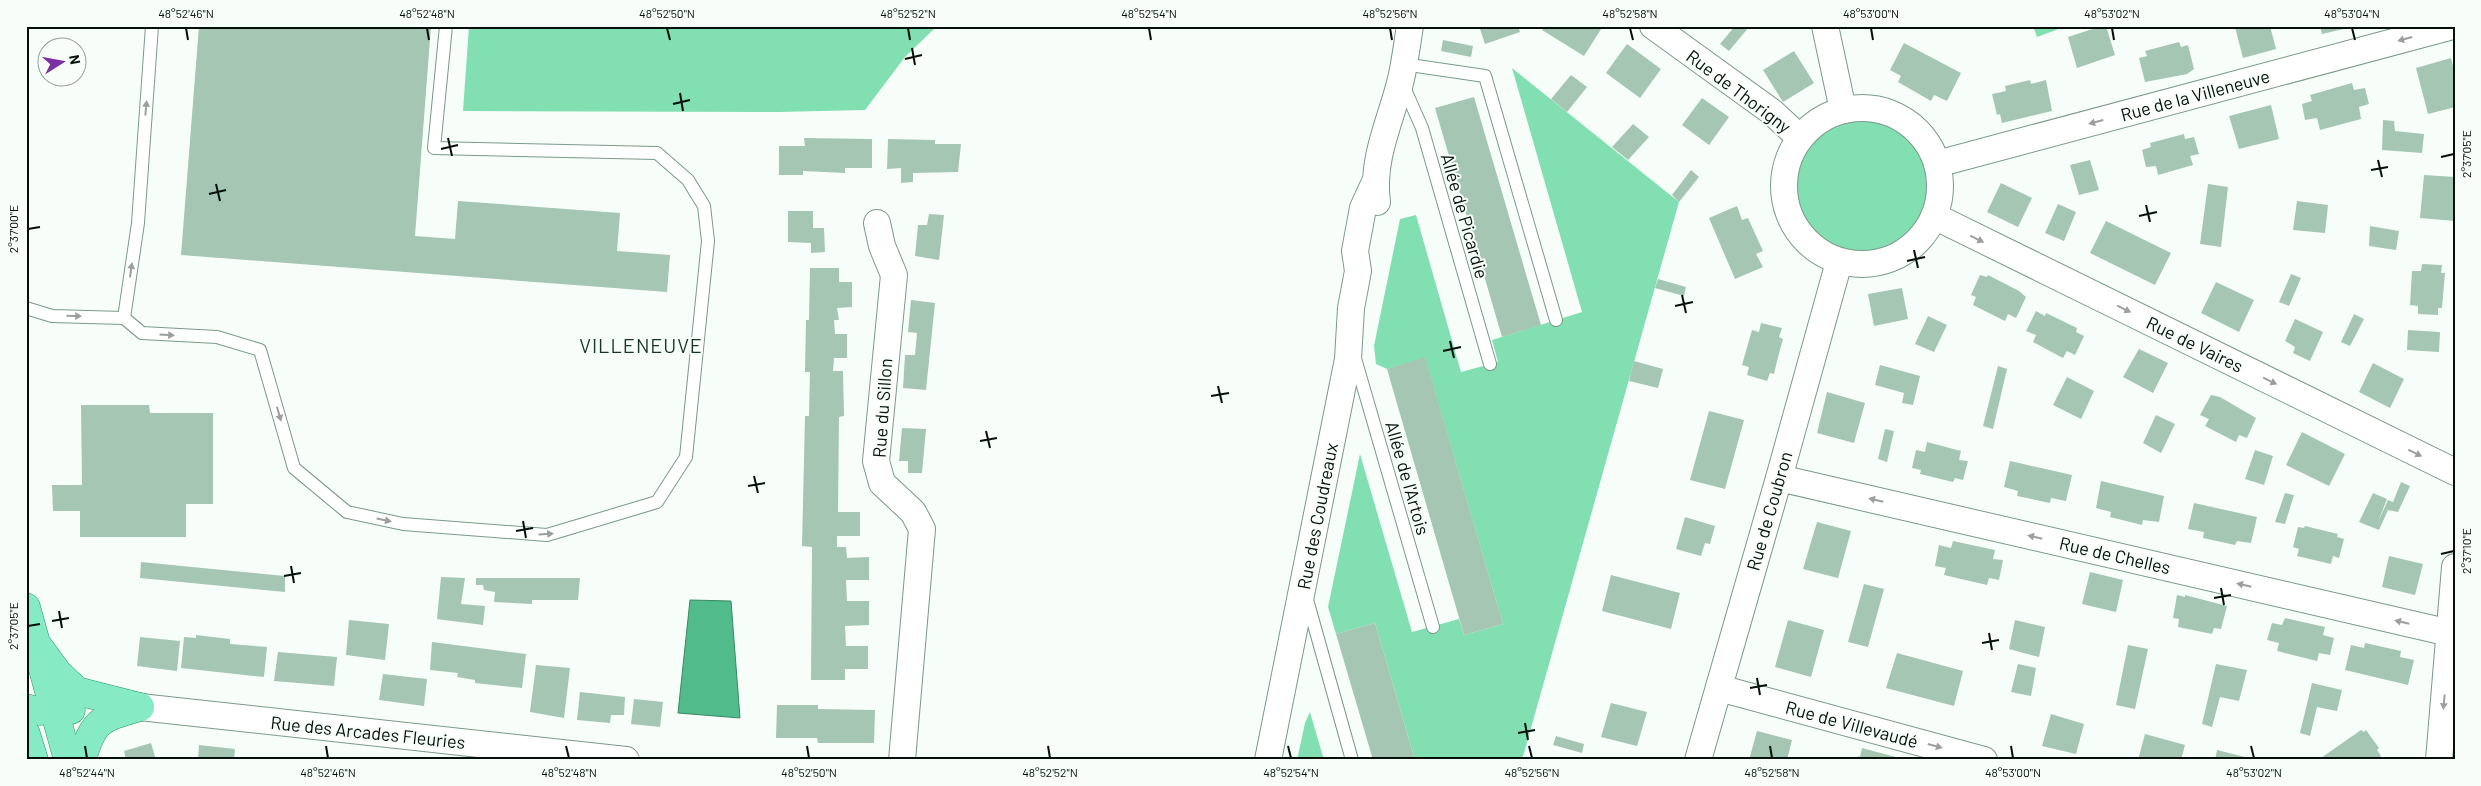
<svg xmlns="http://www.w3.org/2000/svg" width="2481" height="786" viewBox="0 0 2481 786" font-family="Barlow,sans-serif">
<rect width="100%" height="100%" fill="#f7fefa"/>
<!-- green -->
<g fill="#82dfb2">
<polygon points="469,26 937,26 905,57 865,110 779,112 463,111"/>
<polygon points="2033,26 2067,26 2037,37"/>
<polygon points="1512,68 1679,202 1522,760 1415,760 1375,623 1336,634 1328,607 1360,454 1412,632 1459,619 1464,635 1503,624 1425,358 1387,369 1376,364 1374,346 1400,219 1416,215 1461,372 1498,362 1492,340 1582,312"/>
<circle cx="1861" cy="187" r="68"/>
<polygon points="1310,712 1324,760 1297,760 1305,723"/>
</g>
<!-- water -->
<polygon fill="#51bb8c" stroke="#3a8865" points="690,600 731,601 740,718 678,713"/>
<!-- building -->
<g fill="#a4c6b3">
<polygon points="199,26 431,26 415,236 455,239 458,201 620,213 617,251 670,255 667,292 181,255"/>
<polygon points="1479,26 1518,26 1520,32 1485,44"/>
<polygon points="1545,26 1603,26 1584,56 1542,30"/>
<polygon points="1735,26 1749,27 1729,51 1720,44"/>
<polygon points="2102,26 2106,26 2115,55 2077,68 2068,37"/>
<polygon points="2270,26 2276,49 2243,58 2235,27"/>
<polygon points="2320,26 2352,26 2352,27 2322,34"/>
<polygon points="1443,40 1473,46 1471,57 1441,51"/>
<polygon points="2179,42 2181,47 2188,45 2194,69 2187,74 2145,82 2139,58 2147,56 2145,51"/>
<polygon points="1904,43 1961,73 1947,101 1934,95 1931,101 1898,82 1901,76 1890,70"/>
<polygon points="1627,44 1661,69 1640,98 1606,73"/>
<polygon points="1794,51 1814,83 1783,102 1763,70"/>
<polygon points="2451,58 2455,74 2455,107 2428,114 2416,68"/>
<polygon points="1571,75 1587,87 1567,112 1551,99"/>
<polygon points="2030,80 2031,84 2046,80 2052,111 2002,123 2000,114 1997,115 1992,94 2006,91 2005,86"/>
<polygon points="2352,83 2354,90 2365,88 2369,104 2359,107 2361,119 2320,130 2317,118 2305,120 2302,104 2312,101 2310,95"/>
<polygon points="1474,97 1541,325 1502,337 1435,108"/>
<polygon points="1702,98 1729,117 1709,145 1682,125"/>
<polygon points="2271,105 2279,139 2239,149 2229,116"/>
<polygon points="2383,120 2394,121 2395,131 2424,134 2422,153 2382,150"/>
<polygon points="1633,124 1649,137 1628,160 1612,147"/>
<polygon points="2184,134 2185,139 2194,137 2199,154 2190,156 2193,165 2158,175 2156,166 2146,167 2142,150 2151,147 2150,143"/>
<polygon points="804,138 872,139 872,168 845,168 845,173 803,171 803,175 779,175 779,146 805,146"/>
<polygon points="888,139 935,140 935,144 961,144 958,172 913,173 913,182 901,183 901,168 887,169"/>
<polygon points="2090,160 2099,190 2079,195 2070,165"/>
<polygon points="1691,170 1699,177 1679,202 1672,195"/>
<polygon points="2424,175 2455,177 2455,221 2420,218"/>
<polygon points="2001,183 2032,198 2018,227 1987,212"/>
<polygon points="2208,184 2228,187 2221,247 2200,244"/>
<polygon points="2297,201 2328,205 2325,233 2293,230"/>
<polygon points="2058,204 2076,212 2064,241 2045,233"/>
<polygon points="1737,206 1742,220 1748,218 1763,251 1756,254 1763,267 1735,279 1709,218"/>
<polygon points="788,211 813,211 813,228 824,228 825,252 811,253 811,243 788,242"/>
<polygon points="929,214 944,215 939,260 915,256 918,225 927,225"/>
<polygon points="2106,221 2171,253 2155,285 2090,253"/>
<polygon points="2370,226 2399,231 2396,250 2369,246"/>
<polygon points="2422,264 2442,265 2441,273 2445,273 2442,308 2438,308 2438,315 2418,314 2418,306 2410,305 2412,271 2421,271"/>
<polygon points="810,268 839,268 839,282 852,282 852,307 837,308 839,320 834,320 835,334 847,334 847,358 834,358 833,371 843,371 844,416 839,417 838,512 860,512 860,536 837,536 837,547 846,547 847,558 869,557 869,580 846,580 847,601 869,601 869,625 845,626 846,646 868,646 868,669 845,669 845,680 811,680 812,547 802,546 805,416 809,416 810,372 805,372 806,320 809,320"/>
<polygon points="2291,274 2301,278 2289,306 2279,302"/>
<polygon points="1980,275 1987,277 1988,275 2019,291 2026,297 2016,318 2008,314 2005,321 1973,305 1976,297 1971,295"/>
<polygon points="1658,279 1686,287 1684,296 1655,288"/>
<polygon points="2216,282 2254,300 2239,332 2201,313"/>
<polygon points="1902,288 1908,319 1874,326 1868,294"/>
<polygon points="911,300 935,303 926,390 903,388 905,355 915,355 917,333 908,332"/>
<polygon points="2036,311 2045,316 2046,313 2077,328 2076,332 2084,336 2075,355 2067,351 2063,358 2033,342 2036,335 2026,331"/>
<polygon points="2354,314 2364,319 2350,346 2341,342"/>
<polygon points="1928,316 1947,325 1934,352 1915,344"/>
<polygon points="2295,319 2323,332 2310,361 2293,353 2295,347 2285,341"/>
<polygon points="1761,323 1782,328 1779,337 1783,339 1778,357 1774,374 1770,373 1767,381 1747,375 1749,367 1742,365 1752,330 1759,332"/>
<polygon points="2408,330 2440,332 2439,352 2407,350"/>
<polygon points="2139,349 2168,363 2153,393 2123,377"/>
<polygon points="1425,357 1503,624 1464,635 1387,369"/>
<polygon points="1634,361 1663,369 1658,388 1629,381"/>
<polygon points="2373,363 2404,379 2390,408 2359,392"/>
<polygon points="1880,365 1920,376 1913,405 1902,403 1904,393 1875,385"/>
<polygon points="1998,366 2007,369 1993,429 1983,426"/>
<polygon points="2067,377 2094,391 2081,419 2053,405"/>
<polygon points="1827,392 1865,403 1854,443 1817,433"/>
<polygon points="2211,395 2220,397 2256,418 2247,438 2239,435 2236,442 2205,426 2209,419 2200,415"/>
<polygon points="81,405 149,405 150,413 213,413 213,504 186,504 186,537 80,537 80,511 53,511 52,485 82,485"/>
<polygon points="1709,411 1744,420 1725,489 1690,480"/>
<polygon points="2156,415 2175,424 2161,453 2143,443"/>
<polygon points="902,428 926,429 922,473 908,473 908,461 899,461"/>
<polygon points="1885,429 1894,431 1887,462 1878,459"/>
<polygon points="2302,432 2345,454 2329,486 2286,465"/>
<polygon points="1927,442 1961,451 1959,460 1968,461 1963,480 1955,478 1953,482 1920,474 1921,470 1912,468 1916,450 1925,452"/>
<polygon points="2255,450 2273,456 2264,485 2245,479"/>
<polygon points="2010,461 2072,475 2066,501 2051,498 2050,503 2017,496 2018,491 2004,487"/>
<polygon points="2101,481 2164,496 2159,522 2143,520 2142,525 2110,517 2111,512 2096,508"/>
<polygon points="2401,482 2410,486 2398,512 2388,510 2379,530 2359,522 2373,493 2387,499 2378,522 2388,500 2393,502"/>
<polygon points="2285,493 2294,495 2285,524 2275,522"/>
<polygon points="2194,503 2257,517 2251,543 2237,541 2235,545 2203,538 2204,532 2188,529"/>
<polygon points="1685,517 1715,526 1710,544 1705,543 1701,556 1676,549"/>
<polygon points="1817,522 1851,531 1838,578 1803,569"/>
<polygon points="2305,526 2338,534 2337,537 2344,539 2339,558 2333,556 2331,564 2297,556 2299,549 2293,547 2298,527 2304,528"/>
<polygon points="1953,541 1995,550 1993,559 2003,560 1999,580 1989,578 1987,585 1944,575 1946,568 1935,566 1939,545 1951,548"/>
<polygon points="2389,556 2423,564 2415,595 2382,587"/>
<polygon points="141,562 285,576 285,592 140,578"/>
<polygon points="2090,572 2123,580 2116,612 2082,604"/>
<polygon points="1611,575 1680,593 1671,629 1602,611"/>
<polygon points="441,577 465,578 461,604 485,606 483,625 437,619"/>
<polygon points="476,578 580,578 578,600 532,600 532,604 494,602 495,592 484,590 483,585 476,585"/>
<polygon points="1864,584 1884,589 1868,647 1848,642"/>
<polygon points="2177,595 2185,597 2185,595 2227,606 2221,629 2214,628 2212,634 2178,627 2179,619 2173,618"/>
<polygon points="2285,618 2325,627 2323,635 2334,638 2330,655 2319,653 2317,661 2277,651 2279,643 2267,640 2272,623 2282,625"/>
<polygon points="349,620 389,624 385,660 346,655"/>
<polygon points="1788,620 1824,630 1811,677 1775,667"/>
<polygon points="2015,620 2045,627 2039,657 2009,649"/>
<polygon points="1375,623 1415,760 1373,760 1336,634"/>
<polygon points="196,635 230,639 230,644 267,647 264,677 181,668 184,637 196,638"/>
<polygon points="140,637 180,641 177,671 137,666"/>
<polygon points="432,642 526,654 522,688 475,683 475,680 457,677 458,673 430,670"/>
<polygon points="2365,643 2401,651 2400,657 2414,660 2408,685 2345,670 2351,645 2364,648"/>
<polygon points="2128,645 2148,649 2135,709 2116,705"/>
<polygon points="278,652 337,657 334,686 274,681"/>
<polygon points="1897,653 1963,671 1954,706 1886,688"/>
<polygon points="2018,664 2036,668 2031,696 2011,692"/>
<polygon points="2216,664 2247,670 2239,701 2220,697 2212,727 2202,724"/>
<polygon points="536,665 570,668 564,718 530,712"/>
<polygon points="383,674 427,679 424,706 379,700"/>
<polygon points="2312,683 2342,690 2337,711 2317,707 2310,736 2300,733"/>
<polygon points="580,692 625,697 624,715 611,715 610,723 577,720"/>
<polygon points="634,699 663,702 660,727 631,724"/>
<polygon points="1611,703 1647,712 1637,746 1601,737"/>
<polygon points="777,705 818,705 818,709 875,710 874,743 818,743 817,738 776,738"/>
<polygon points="2051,714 2084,724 2076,754 2042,746"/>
<polygon points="2361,730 2364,732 2366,730 2379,748 2377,750 2381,756 2377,760 2318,760"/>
<polygon points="1757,731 1792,740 1787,760 1749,760"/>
<polygon points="2145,734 2185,745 2181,760 2138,760"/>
<polygon points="1556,736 1584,744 1582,753 1553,745"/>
<polygon points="151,743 156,760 126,760 124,751"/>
<polygon points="199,745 235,749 234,760 198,760"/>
<polygon points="1862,748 1903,759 1903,760 1857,760 1858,756 1860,757"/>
<polygon points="2217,750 2253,759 2253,760 2215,760"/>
</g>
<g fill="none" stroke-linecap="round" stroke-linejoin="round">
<!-- service casing -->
<g stroke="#799a89" stroke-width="14">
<g id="service">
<polyline points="1403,64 1485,76 1556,320"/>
<polyline points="1403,85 1422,128 1490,364"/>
<polyline points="26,308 52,316 124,318 142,333 217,337 260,350 294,468 347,512 403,524 547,535 657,502 686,457 708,241 704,206 688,180 657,153 434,148 446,26"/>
<polyline points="124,318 138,223 152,26"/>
<polyline points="1354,355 1433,627"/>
<polyline points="1306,596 1352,760"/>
</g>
</g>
<!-- minor casing -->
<g stroke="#799a89" stroke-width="28">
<g id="minor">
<polyline points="1653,26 1772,112 1800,138"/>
<polyline points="1825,26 1843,110"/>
<circle cx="1862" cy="186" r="78"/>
<polyline points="1937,164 2453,26"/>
<path d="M1377,202C1371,158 1391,121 1401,79C1405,62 1407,44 1410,26"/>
<polyline points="1934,216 2455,472"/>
<polyline points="877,223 882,246 894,275 876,461 882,483 913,512 922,529 902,760"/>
<polyline points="1779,478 2450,633"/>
<polyline points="1719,688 1984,760"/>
<polyline points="140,707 626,760"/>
<polyline points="1268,760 1348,359 1351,308 1358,271 1355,251 1363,208 1374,184"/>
<polyline points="1698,760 1779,478 1839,262"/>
<polyline points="2439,760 2455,567"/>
</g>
</g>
<!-- primary casing -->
<g stroke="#259569" stroke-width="29">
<g id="primary">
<polyline points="26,607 36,643 58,673 77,691 140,707"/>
<polyline points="39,655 68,760"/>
<polyline points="26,708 37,711 71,710"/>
<polyline points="26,734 34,760"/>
<path d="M82,760C93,719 102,718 140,707"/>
</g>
</g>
<!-- service -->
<use href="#service" stroke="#fff" stroke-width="12"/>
<!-- minor -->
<use href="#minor" stroke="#fff" stroke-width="26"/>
<!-- primary -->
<use href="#primary" stroke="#86ebc4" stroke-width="28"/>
</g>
<!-- one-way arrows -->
<defs><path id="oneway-solid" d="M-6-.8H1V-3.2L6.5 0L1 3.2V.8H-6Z" transform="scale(1.25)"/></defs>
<g fill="#9b9f9d">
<use href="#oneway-solid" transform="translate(2405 39) rotate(165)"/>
<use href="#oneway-solid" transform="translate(146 108) rotate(-85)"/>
<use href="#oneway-solid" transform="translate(2096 122) rotate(165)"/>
<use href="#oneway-solid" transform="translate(1977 239) rotate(26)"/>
<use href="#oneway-solid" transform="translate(131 270) rotate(-82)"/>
<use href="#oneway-solid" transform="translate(2124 309) rotate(26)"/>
<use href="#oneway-solid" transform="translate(74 316) rotate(2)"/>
<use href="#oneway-solid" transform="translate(167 335) rotate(3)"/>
<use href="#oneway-solid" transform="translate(2270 381) rotate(26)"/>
<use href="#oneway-solid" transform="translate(279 414) rotate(74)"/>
<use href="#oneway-solid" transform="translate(2415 453) rotate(26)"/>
<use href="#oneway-solid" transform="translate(1876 500) rotate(-167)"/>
<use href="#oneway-solid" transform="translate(384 520) rotate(12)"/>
<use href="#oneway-solid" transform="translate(546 534) rotate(-4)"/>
<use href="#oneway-solid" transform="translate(2035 537) rotate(-167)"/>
<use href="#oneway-solid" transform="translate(2244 585) rotate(-167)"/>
<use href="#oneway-solid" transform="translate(2402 622) rotate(-167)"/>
<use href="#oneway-solid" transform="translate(2444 702) rotate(95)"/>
<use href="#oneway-solid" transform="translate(1935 746) rotate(15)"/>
</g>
<!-- ticks -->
<path fill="none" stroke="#05100a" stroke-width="2" d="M186,28L188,40M427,28L429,40M667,28L670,40M908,28L910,40M1149,28L1151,40M1390,28L1392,40M1630,28L1633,40M1871,28L1873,40M2112,28L2114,40M2352,28L2355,40M912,48L915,65M905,59L922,55M680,93L683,111M673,104L690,100M448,138L452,156M441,149L458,145M2441,157L2454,154M2378,160L2382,177M2371,170L2388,167M216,184L220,201M209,194L226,190M2146,205L2150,222M2139,216L2157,212M28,229L40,227M1914,250L1918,268M1907,261L1925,257M1682,295L1686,313M1675,306L1693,302M1450,341L1454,358M1443,351L1461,347M1218,386L1222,403M1211,396L1229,393M986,431L990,448M980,441L997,438M754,476L758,493M748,486L765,483M523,521L526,538M516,531L533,528M2441,554L2454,551M291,566L294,583M284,576L301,573M2221,588L2224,605M2214,598L2231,595M59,611L62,628M52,621L69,618M28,626L40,624M1989,633L1992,650M1982,643L1999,640M1757,678L1760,695M1750,688L1767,685M1525,723L1528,740M1518,733L1535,730M85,746L87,758M326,746L328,758M566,746L569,758M807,746L809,758M1048,746L1050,758M1288,746L1291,758M1529,746L1532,758M1770,746L1772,758M2011,746L2013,758M2251,746L2254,758"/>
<g text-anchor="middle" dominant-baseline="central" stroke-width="4" stroke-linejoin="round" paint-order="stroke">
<!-- street labels -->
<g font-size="18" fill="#05100a" stroke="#f7fefa">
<text transform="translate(1739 91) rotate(37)">Rue de Thorigny</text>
<text transform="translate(2195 95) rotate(-15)">Rue de la Villeneuve</text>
<text transform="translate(1465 216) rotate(74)">Allée de Picardie</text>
<text transform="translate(2195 344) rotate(26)">Rue de Vaires</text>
<text transform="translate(882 408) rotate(-86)">Rue du Sillon</text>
<text transform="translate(1408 478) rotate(74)">Allée de l'Artois</text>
<text transform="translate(1769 511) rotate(-74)">Rue de Coubron</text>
<text transform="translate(1317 516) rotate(-79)">Rue des Coudreaux</text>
<text transform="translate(2115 555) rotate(13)">Rue de Chelles</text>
<text transform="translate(1852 724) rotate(15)">Rue de Villevaudé</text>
<text transform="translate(368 732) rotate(6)">Rue des Arcades Fleuries</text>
</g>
<!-- quarter labels -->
<g font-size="20" letter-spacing="1" fill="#163426" stroke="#f7fefa">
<text x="641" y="345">VILLENEUVE</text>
</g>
</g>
<!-- border -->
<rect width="2481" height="786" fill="none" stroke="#f7fefa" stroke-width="55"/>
<!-- north arrow -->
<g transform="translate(62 62) rotate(79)"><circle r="24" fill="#f7fefa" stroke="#969f9a"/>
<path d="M0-4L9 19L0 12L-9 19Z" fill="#7c31a3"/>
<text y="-8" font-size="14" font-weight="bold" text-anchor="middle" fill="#05100a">N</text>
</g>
<rect x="28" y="28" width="2426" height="730" fill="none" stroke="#05100a" stroke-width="2"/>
<g font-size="12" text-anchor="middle" fill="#05100a">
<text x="186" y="18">48°52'46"N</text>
<text x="427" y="18">48°52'48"N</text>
<text x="667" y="18">48°52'50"N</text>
<text x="908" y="18">48°52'52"N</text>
<text x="1149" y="18">48°52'54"N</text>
<text x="1390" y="18">48°52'56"N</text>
<text x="1630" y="18">48°52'58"N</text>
<text x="1871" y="18">48°53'00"N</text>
<text x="2112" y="18">48°53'02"N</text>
<text x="2352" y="18">48°53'04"N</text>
<text transform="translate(2467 154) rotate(-90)" y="4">2°37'05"E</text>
<text transform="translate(14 229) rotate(-90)" y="4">2°37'00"E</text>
<text transform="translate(2467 551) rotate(-90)" y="4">2°37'10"E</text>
<text transform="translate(14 626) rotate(-90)" y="4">2°37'05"E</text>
<text x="87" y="777">48°52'44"N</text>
<text x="328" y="777">48°52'46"N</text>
<text x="569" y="777">48°52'48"N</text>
<text x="809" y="777">48°52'50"N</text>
<text x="1050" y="777">48°52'52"N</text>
<text x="1291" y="777">48°52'54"N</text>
<text x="1532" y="777">48°52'56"N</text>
<text x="1772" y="777">48°52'58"N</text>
<text x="2013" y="777">48°53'00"N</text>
<text x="2254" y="777">48°53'02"N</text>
</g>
</svg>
